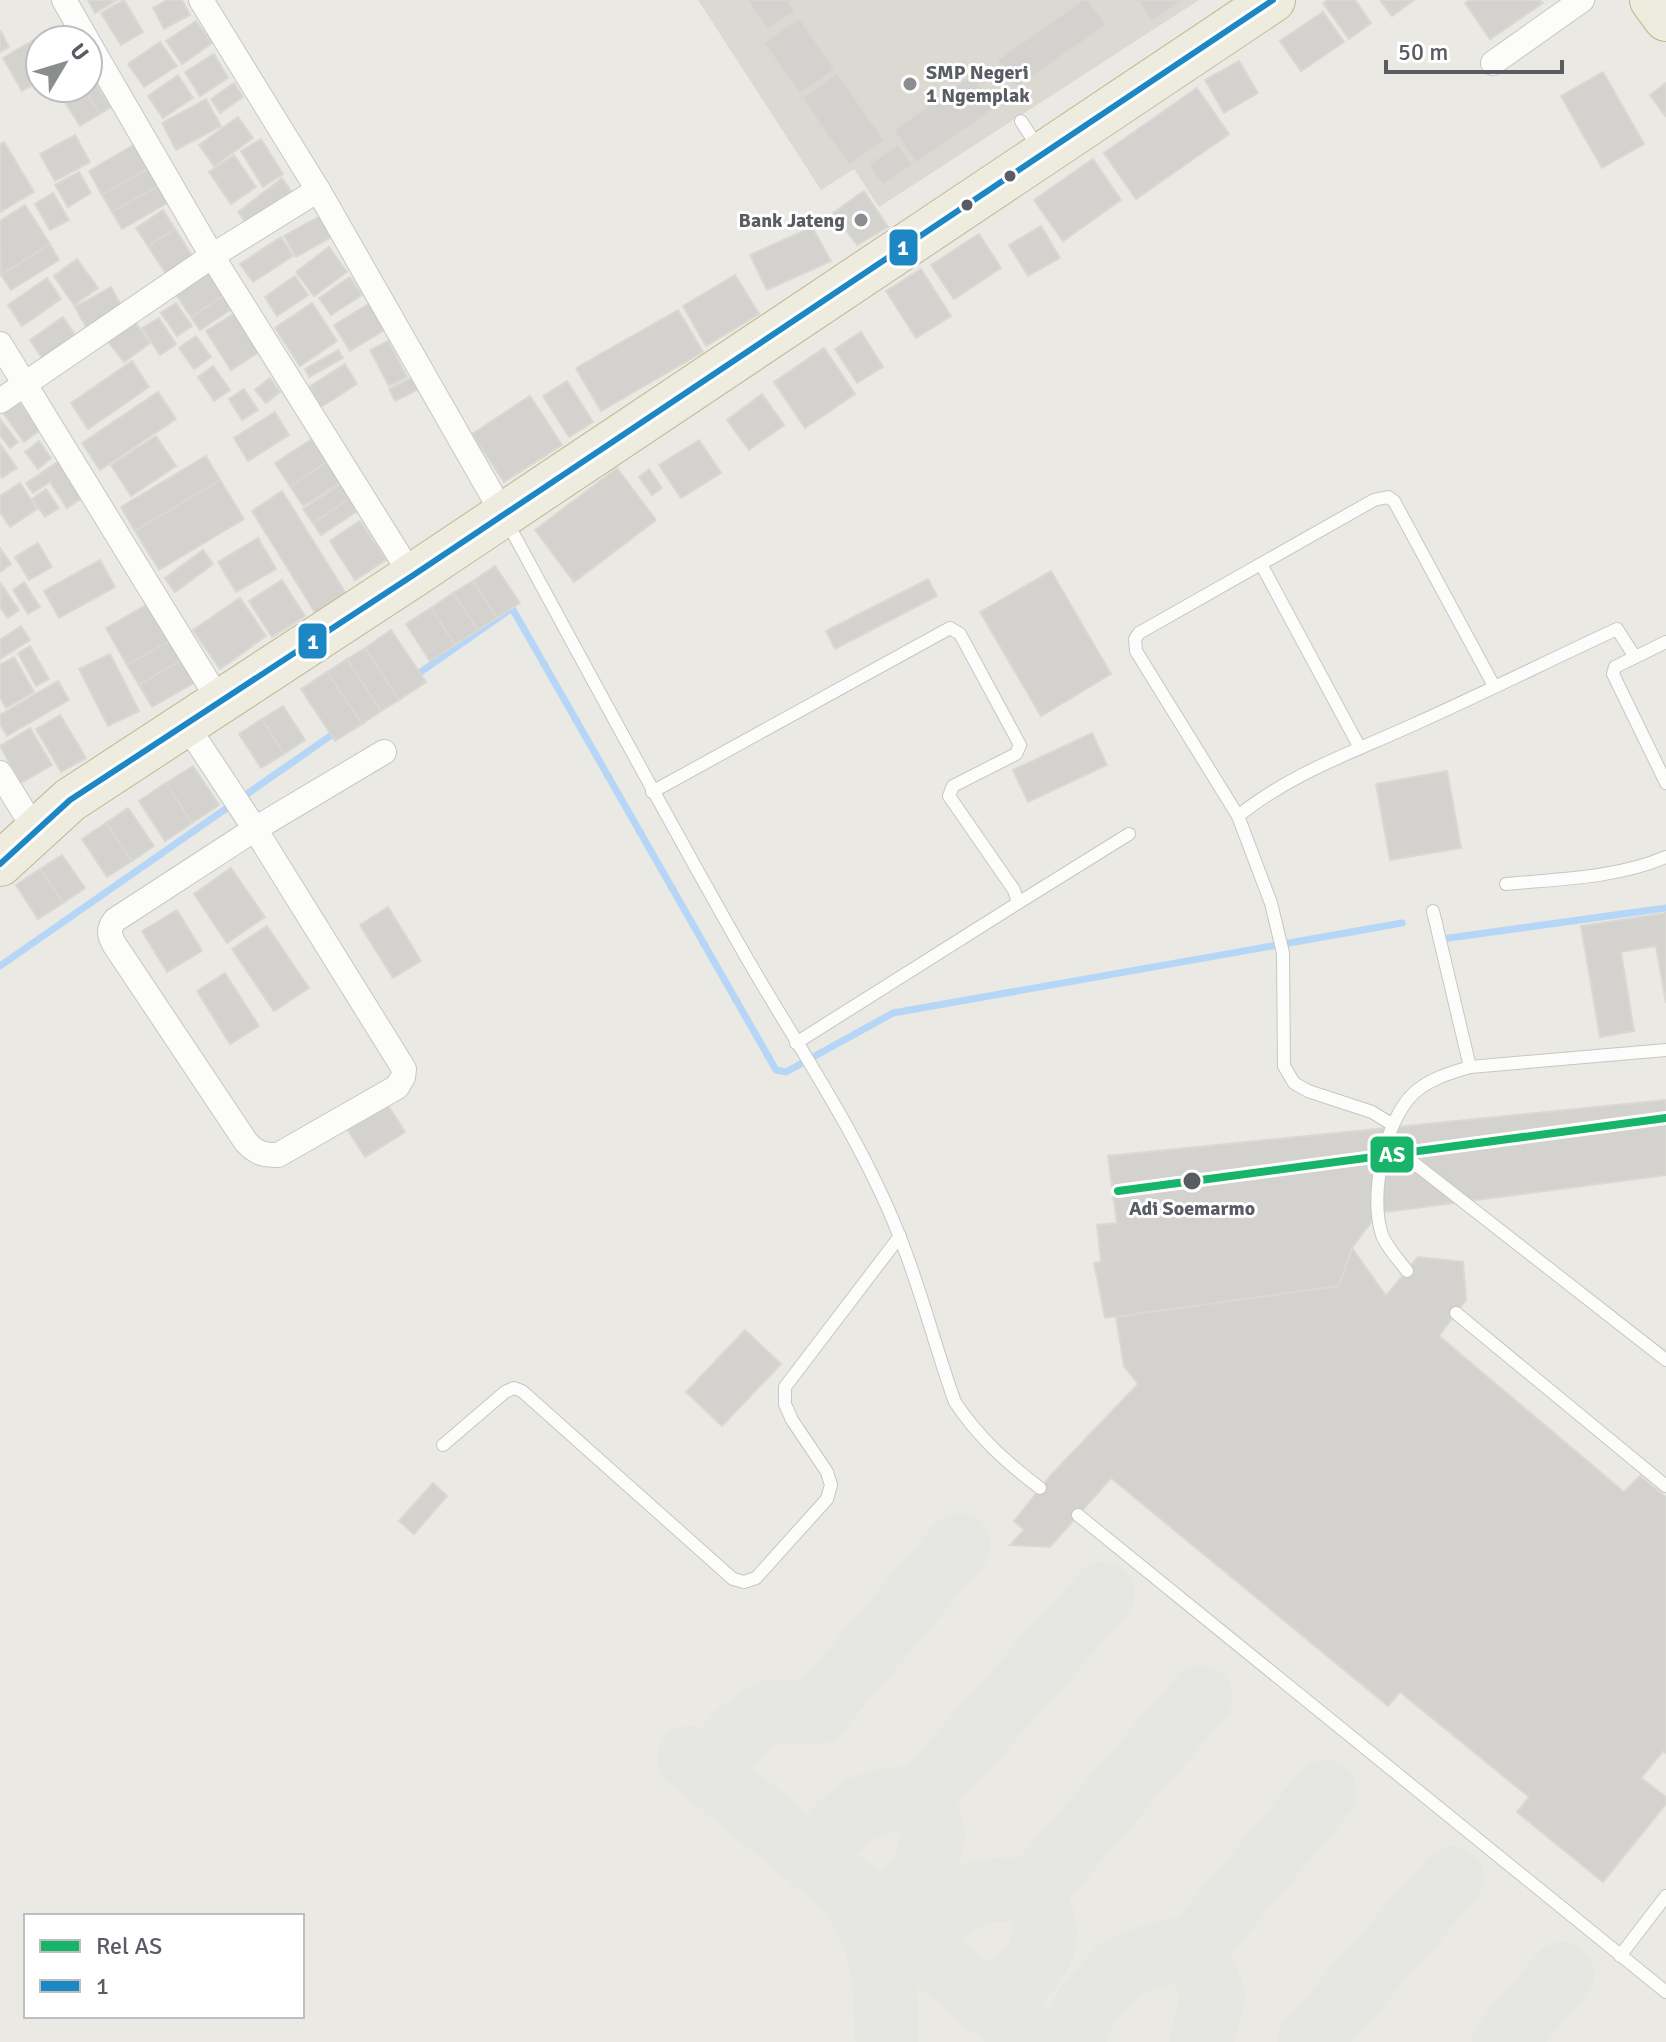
<svg xmlns="http://www.w3.org/2000/svg" width="1666" height="2042" viewBox="0 0 1666 2042" font-family="Signika,sans-serif">
<rect width="100%" height="100%" fill="#eae9e3"/>
<!-- education -->
<polygon fill="#dbd9d1" points="698,0 1199,0 879,207 854,169 821,190"/>
<g fill="none" stroke-linecap="round" stroke-linejoin="round">
<!-- stream -->
<g stroke="#b5d6f7" stroke-width="7">
<polyline points="415,676 512,608 776,1070 786,1072 893,1013 1402,923"/>
<polyline points="1449,938 1666,908"/>
<polyline points="0,966 336,732"/>
</g>
<!-- taxiway -->
<g stroke="#e6e6e2" stroke-width="64">
<polyline points="689,1758 1036,2042"/>
<polyline points="707,1772 737,1735 771,1711 817,1712 959,1545"/>
<polyline points="921,1798 1103,1594"/>
<path d="M812,1859C849,1813 860,1798 921,1798L933,1835L925,1868L907,1893L876,1911"/>
<polyline points="1034,1890 1201,1697"/>
<path d="M854,1896C885,1948 885,1976 887,2035"/>
<polyline points="1195,1947 1325,1792"/>
<path d="M923,1950C928,1939 934,1926 941,1917C965,1888 1001,1888 1034,1890C1037,1902 1045,1920 1045,1933C1043,1967 1012,1986 986,2003"/>
<polyline points="1072,2042 1087,2005 1121,1968 1158,1954 1195,1947 1213,1995 1201,2042"/>
<polyline points="1309,2042 1452,1878"/>
<polyline points="1504,2042 1562,1974"/>
</g>
</g>
<!-- building -->
<g fill="#d3d2ce" stroke="#dad8d2" stroke-width="2">
<polygon points="88,0 117,0 95,13"/>
<polygon points="124,0 143,32 121,45 101,13"/>
<polygon points="167,0 182,0 190,15 164,29 153,8"/>
<polygon points="747,0 788,0 795,11 768,29"/>
<polygon points="1083,0 1088,0 1106,25 1017,87 997,60"/>
<polygon points="1138,0 1183,0 1151,21"/>
<polygon points="1328,0 1355,0 1371,23 1349,39 1323,3"/>
<polygon points="1380,0 1414,0 1392,16"/>
<polygon points="1470,0 1540,0 1543,3 1490,39 1465,3"/>
<polygon points="1323,12 1344,42 1301,71 1280,41"/>
<polygon points="799,18 835,69 800,94 764,43"/>
<polygon points="196,21 212,43 182,64 166,41"/>
<polygon points="0,30 9,47 0,52"/>
<polygon points="32,41 40,57 40,81 22,91 3,58"/>
<polygon points="160,42 177,66 144,87 128,64"/>
<polygon points="214,54 228,78 200,96 185,72"/>
<polygon points="1239,61 1258,93 1224,113 1205,80"/>
<polygon points="1603,72 1644,144 1602,168 1561,96"/>
<polygon points="837,73 884,140 849,165 802,98"/>
<polygon points="178,75 193,98 163,118 148,96"/>
<polygon points="972,75 995,108 916,163 894,130"/>
<polygon points="95,83 111,107 100,114 84,90"/>
<polygon points="234,83 243,97 220,113 211,99"/>
<polygon points="1666,83 1666,115 1665,116 1650,95"/>
<polygon points="1197,88 1229,134 1136,199 1104,153"/>
<polygon points="84,90 100,114 80,126 65,102"/>
<polygon points="206,99 221,126 176,150 162,123"/>
<polygon points="238,117 253,138 214,166 199,145"/>
<polygon points="75,135 90,162 55,181 40,154"/>
<polygon points="261,139 283,174 263,187 241,151"/>
<polygon points="142,140 156,164 102,195 89,171"/>
<polygon points="4,142 34,192 0,212 0,144"/>
<polygon points="898,144 912,165 883,185 869,165"/>
<polygon points="234,155 256,187 231,204 209,172"/>
<polygon points="1093,159 1121,200 1063,241 1034,200"/>
<polygon points="156,164 166,182 112,212 102,195"/>
<polygon points="79,172 91,193 68,207 55,185"/>
<polygon points="282,178 292,192 249,226 238,212"/>
<polygon points="166,182 176,198 122,229 112,212"/>
<polygon points="864,191 888,227 857,245 833,213"/>
<polygon points="53,193 69,220 50,230 35,204"/>
<polygon points="25,205 50,244 1,275 0,221"/>
<polygon points="163,210 175,229 148,246 136,228"/>
<polygon points="320,216 331,237 296,257 284,236"/>
<polygon points="1041,226 1060,258 1028,276 1009,245"/>
<polygon points="812,227 831,261 767,290 750,255"/>
<polygon points="175,229 193,257 166,274 148,246"/>
<polygon points="979,234 1001,268 954,299 931,265"/>
<polygon points="281,237 293,256 253,282 240,264"/>
<polygon points="50,244 59,260 11,290 1,275"/>
<polygon points="329,247 347,272 314,296 296,272"/>
<polygon points="77,259 98,288 74,305 54,276"/>
<polygon points="213,268 230,292 191,317 175,293"/>
<polygon points="921,269 951,316 916,338 886,291"/>
<polygon points="735,275 759,314 706,346 683,306"/>
<polygon points="295,276 308,295 277,316 265,297"/>
<polygon points="350,277 362,295 331,315 319,298"/>
<polygon points="47,278 61,299 22,326 8,305"/>
<polygon points="111,287 122,307 86,327 75,307"/>
<polygon points="230,292 238,305 200,330 191,317"/>
<polygon points="176,303 192,326 177,336 161,313"/>
<polygon points="312,303 337,341 300,366 275,328"/>
<polygon points="370,303 386,329 350,351 334,325"/>
<polygon points="678,310 703,352 601,411 576,368"/>
<polygon points="235,313 259,352 231,370 206,331"/>
<polygon points="63,317 75,335 42,358 30,340"/>
<polygon points="159,318 176,344 160,355 142,328"/>
<polygon points="133,319 150,343 124,362 106,339"/>
<polygon points="861,332 883,367 857,383 835,349"/>
<polygon points="196,336 211,357 194,369 179,348"/>
<polygon points="388,341 407,377 389,386 370,350"/>
<polygon points="824,348 855,394 805,428 774,382"/>
<polygon points="338,350 343,358 309,377 305,369"/>
<polygon points="132,361 149,387 88,429 71,403"/>
<polygon points="345,364 357,384 321,407 309,387"/>
<polygon points="213,366 230,390 214,401 198,377"/>
<polygon points="419,374 425,386 395,401 389,389"/>
<polygon points="270,378 280,392 266,403 255,390"/>
<polygon points="567,381 593,422 569,437 543,396"/>
<polygon points="244,389 258,410 242,420 229,399"/>
<polygon points="158,392 176,419 100,470 82,443"/>
<polygon points="762,394 784,425 749,450 727,420"/>
<polygon points="530,396 562,445 504,482 472,434"/>
<polygon points="18,399 40,430 24,442 2,411"/>
<polygon points="275,412 289,435 248,461 234,438"/>
<polygon points="0,419 18,442 10,448 0,435"/>
<polygon points="156,436 176,466 131,496 111,465"/>
<polygon points="312,439 327,462 290,486 275,463"/>
<polygon points="699,440 721,473 681,498 659,465"/>
<polygon points="39,441 51,458 38,469 25,452"/>
<polygon points="0,444 17,468 2,478 0,476"/>
<polygon points="206,456 220,480 135,531 121,507"/>
<polygon points="61,460 85,496 67,508 50,482 33,493 26,483"/>
<polygon points="327,462 341,482 303,506 290,486"/>
<polygon points="617,468 656,520 574,582 535,530"/>
<polygon points="649,469 662,488 652,495 639,477"/>
<polygon points="220,480 244,519 159,570 135,531"/>
<polygon points="20,483 37,509 10,527 0,512 0,496"/>
<polygon points="342,483 351,498 313,523 303,509"/>
<polygon points="46,489 59,508 45,517 32,499"/>
<polygon points="282,491 350,600 319,619 252,511"/>
<polygon points="351,498 359,510 321,535 313,523"/>
<polygon points="360,521 386,560 355,580 330,541"/>
<polygon points="258,538 276,569 236,592 218,562"/>
<polygon points="38,543 52,567 29,580 15,557"/>
<polygon points="0,548 11,564 0,572"/>
<polygon points="203,550 213,564 175,592 165,578"/>
<polygon points="100,560 115,587 59,618 44,591"/>
<polygon points="495,566 520,603 497,618 473,581"/>
<polygon points="1051,571 1111,674 1041,716 980,612"/>
<polygon points="928,579 937,596 835,649 826,631"/>
<polygon points="282,580 305,616 272,637 249,601"/>
<polygon points="473,581 497,618 478,630 453,593"/>
<polygon points="24,582 40,607 28,614 13,590"/>
<polygon points="1,584 19,610 8,618 0,607"/>
<polygon points="453,593 478,630 455,645 431,608"/>
<polygon points="240,598 266,636 220,669 193,630"/>
<polygon points="155,600 177,637 127,665 106,628"/>
<polygon points="431,608 455,645 430,661 406,624"/>
<polygon points="21,626 30,640 0,659 0,640"/>
<polygon points="391,630 426,682 399,700 365,648"/>
<polygon points="177,637 188,656 139,685 127,665"/>
<polygon points="30,646 49,679 36,686 18,653"/>
<polygon points="365,648 399,700 381,711 347,659"/>
<polygon points="110,654 139,711 108,726 79,669"/>
<polygon points="188,656 201,679 152,707 139,685"/>
<polygon points="14,657 34,692 6,708 0,697 0,665"/>
<polygon points="347,659 381,711 362,724 327,672"/>
<polygon points="327,672 362,724 335,741 301,689"/>
<polygon points="58,681 69,700 7,736 0,724 0,715"/>
<polygon points="283,706 305,740 284,754 262,719"/>
<polygon points="60,715 86,758 61,772 36,729"/>
<polygon points="262,719 284,754 261,768 239,734"/>
<polygon points="30,728 52,765 21,783 0,746"/>
<polygon points="1092,733 1107,765 1028,802 1013,770"/>
<polygon points="193,766 219,805 192,823 166,783"/>
<polygon points="1447,771 1461,848 1390,860 1376,784"/>
<polygon points="166,783 192,823 165,841 139,801"/>
<polygon points="128,808 154,846 132,861 106,823"/>
<polygon points="106,823 132,861 107,877 82,839"/>
<polygon points="62,855 85,888 63,903 40,869"/>
<polygon points="231,868 265,917 227,943 194,894"/>
<polygon points="40,869 63,903 38,919 16,885"/>
<polygon points="388,907 421,961 393,978 360,925"/>
<polygon points="177,910 202,951 167,972 142,931"/>
<polygon points="1666,913 1666,1003 1656,946 1621,952 1634,1031 1600,1037 1581,926"/>
<polygon points="267,926 309,988 274,1011 232,949"/>
<polygon points="225,973 259,1026 230,1044 197,991"/>
<polygon points="1666,1100 1666,1175 1378,1213 1352,1248 1339,1286 1105,1318 1094,1263 1101,1262 1097,1225 1117,1223 1108,1156"/>
<polygon points="388,1105 405,1132 365,1157 348,1130"/>
<polygon points="1352,1248 1386,1296 1418,1257 1463,1262 1466,1300 1439,1336 1624,1492 1640,1476 1666,1497 1666,1753 1663,1751 1641,1778 1666,1797 1666,1804 1603,1882 1517,1812 1529,1797 1400,1692 1388,1706 1111,1478 1050,1547 1010,1545 1024,1530 1014,1521 1051,1475 1138,1384 1124,1366 1116,1317 1339,1286"/>
<polygon points="745,1330 781,1364 722,1426 686,1392"/>
<polygon points="433,1483 447,1496 414,1534 399,1521"/>
</g>
<g fill="none" stroke-linecap="round" stroke-linejoin="round">
<!-- lane casing -->
<g stroke="#c6c7c5" stroke-width="14">
<g id="lane">
<polyline points="1021,121 1039,149"/>
<path d="M506,520C585,666 663,811 745,955C798,1047 860,1136 899,1235C921,1289 935,1347 955,1402C978,1437 1007,1463 1040,1488"/>
<polyline points="1261,564 1360,748"/>
<polyline points="1666,642 1615,667 1613,674 1666,783"/>
<polyline points="652,792 950,628 960,634 1020,745 1016,754 953,786 949,796 1014,890 1018,903 796,1043"/>
<polyline points="1238,816 1136,651 1135,639 1139,633 1374,500 1388,497 1394,501 1494,686"/>
<path d="M1506,884C1559,879 1617,878 1666,857"/>
<polyline points="1018,903 1129,834"/>
<polyline points="1433,911 1470,1067"/>
<path d="M1393,1125L1372,1112L1308,1091L1294,1083L1284,1066L1283,953L1271,903L1238,816C1293,772 1354,752 1417,723C1484,693 1550,660 1617,629L1635,657"/>
<polyline points="1387,1142 1666,1360"/>
<path d="M1407,1271C1399,1260 1387,1248 1382,1235C1369,1197 1384,1121 1414,1093C1429,1079 1450,1073 1470,1067L1666,1050"/>
<polyline points="1456,1313 1666,1486"/>
<polyline points="443,1445 505,1392 514,1388 522,1391 733,1579 744,1582 756,1578 827,1499 831,1485 827,1472 792,1420 785,1404 785,1387 900,1236"/>
<polyline points="1078,1515 1666,1992"/>
<polyline points="1620,1956 1666,1896"/>
</g>
</g>
<!-- street casing -->
<g stroke="#c6c7c5" stroke-width="26">
<g id="street">
<polyline points="64,0 87,40"/>
<polyline points="201,0 318,190 503,514"/>
<polyline points="88,42 212,256 412,576"/>
<polyline points="1493,63 1582,0"/>
<polyline points="0,344 220,702"/>
<polyline points="0,401 212,256 318,190"/>
<path d="M185,723L255,829L404,1069L403,1077L397,1087L278,1155C263,1155 256,1153 246,1142L114,944C109,935 108,929 115,920L255,829L384,752"/>
<polyline points="0,773 35,830"/>
</g>
</g>
<!-- highway casing -->
<g stroke="#c1b690" stroke-width="46">
<g id="highway">
<polyline points="1652,0 1666,19"/>
<polyline points="0,864 70,800 412,576 1273,0"/>
</g>
</g>
<!-- lane -->
<use href="#lane" stroke="#fcfcfb" stroke-width="12"/>
<!-- street -->
<use href="#street" stroke="#fcfcfb" stroke-width="24"/>
<!-- highway -->
<use href="#highway" stroke="#eeecdf" stroke-width="44"/>
<!-- bus-1 casing -->
<g stroke="#fff" stroke-width="12">
<polyline id="bus-1" points="0,864 70,800 412,576 1273,0"/>
</g>
<!-- bus-1 -->
<use href="#bus-1" stroke="#1d87c4" stroke-width="6"/>
<!-- rail-1 casing -->
<g stroke="#fff" stroke-width="14">
<polyline id="rail-1" points="1118,1191 1666,1118"/>
</g>
<!-- rail-1 -->
<use href="#rail-1" stroke="#17b46a" stroke-width="8"/>
</g>
<!-- markers -->
<g fill="#8c8d8f" stroke="#fff" stroke-width="3">
<circle cx="910" cy="84" r="8"/>
<circle cx="861" cy="220" r="8"/>
</g>
<g fill="#595c62" stroke="#fff" stroke-width="3">
<circle cx="1010" cy="176" r="7"/>
<circle cx="967" cy="205" r="7"/>
<circle cx="1192" cy="1181" r="10"/>
</g>
<g text-anchor="middle" dominant-baseline="central" stroke-width="6" stroke-linejoin="round" paint-order="stroke">
<!-- poi labels -->
<g font-size="20" font-weight="bold" fill="#595c62" stroke="#fff" text-anchor="start">
<text x="926" y="72">SMP Negeri<tspan x="926" dy="23">1 Ngemplak</tspan></text>
<text x="845" y="220" text-anchor="end">Bank Jateng</text>
</g>
<!-- stop labels -->
<g font-size="20" font-weight="bold" fill="#595c62" stroke="#fff">
<text x="1192" y="1208">Adi Soemarmo</text>
</g>
</g>
<g stroke="#fff" stroke-width="3">
<rect x="888" y="228" width="31" height="39" rx="8" fill="#1d87c4"/>
<rect x="297" y="622" width="31" height="38" rx="8" fill="#1d87c4"/>
<rect x="1369" y="1135" width="46" height="39" rx="8" fill="#17b46a"/>
</g>
<g font-size="22" text-anchor="middle" font-weight="bold" fill="#fff">
<text x="903" y="255">1</text>
<text x="313" y="649">1</text>
<text x="1392" y="1162">AS</text>
</g>
<!-- legend -->
<rect x="24" y="1914" width="280" height="104" fill="#ffffff" stroke="#bdbec0" stroke-width="2"/>
<rect x="40" y="1940" width="40" height="12" fill="#17b46a" stroke="#bdbec0" stroke-width="2"/>
<text x="96" y="1954" font-size="24" fill="#595c62">Rel AS</text>
<rect x="40" y="1980" width="40" height="12" fill="#1d87c4" stroke="#bdbec0" stroke-width="2"/>
<text x="96" y="1994" font-size="24" fill="#595c62">1</text>
<!-- north arrow -->
<g transform="translate(64 64) rotate(52)"><circle r="38" fill="#ffffff" stroke="#bdbec0" stroke-width="2"/>
<path d="M0-6L14 30L0 20L-14 30Z" fill="#8c8d8f"/>
<text y="-12" font-size="22" font-weight="bold" text-anchor="middle" fill="#595c62">U</text>
</g>
<!-- scale -->
<path d="M1386 60v12h176v-12" fill="none" stroke="#595c62" stroke-width="4"/>
<text x="1398" y="60" font-size="24" fill="#595c62" stroke="#ffffff" stroke-width="6" paint-order="stroke">50 m</text>
</svg>
